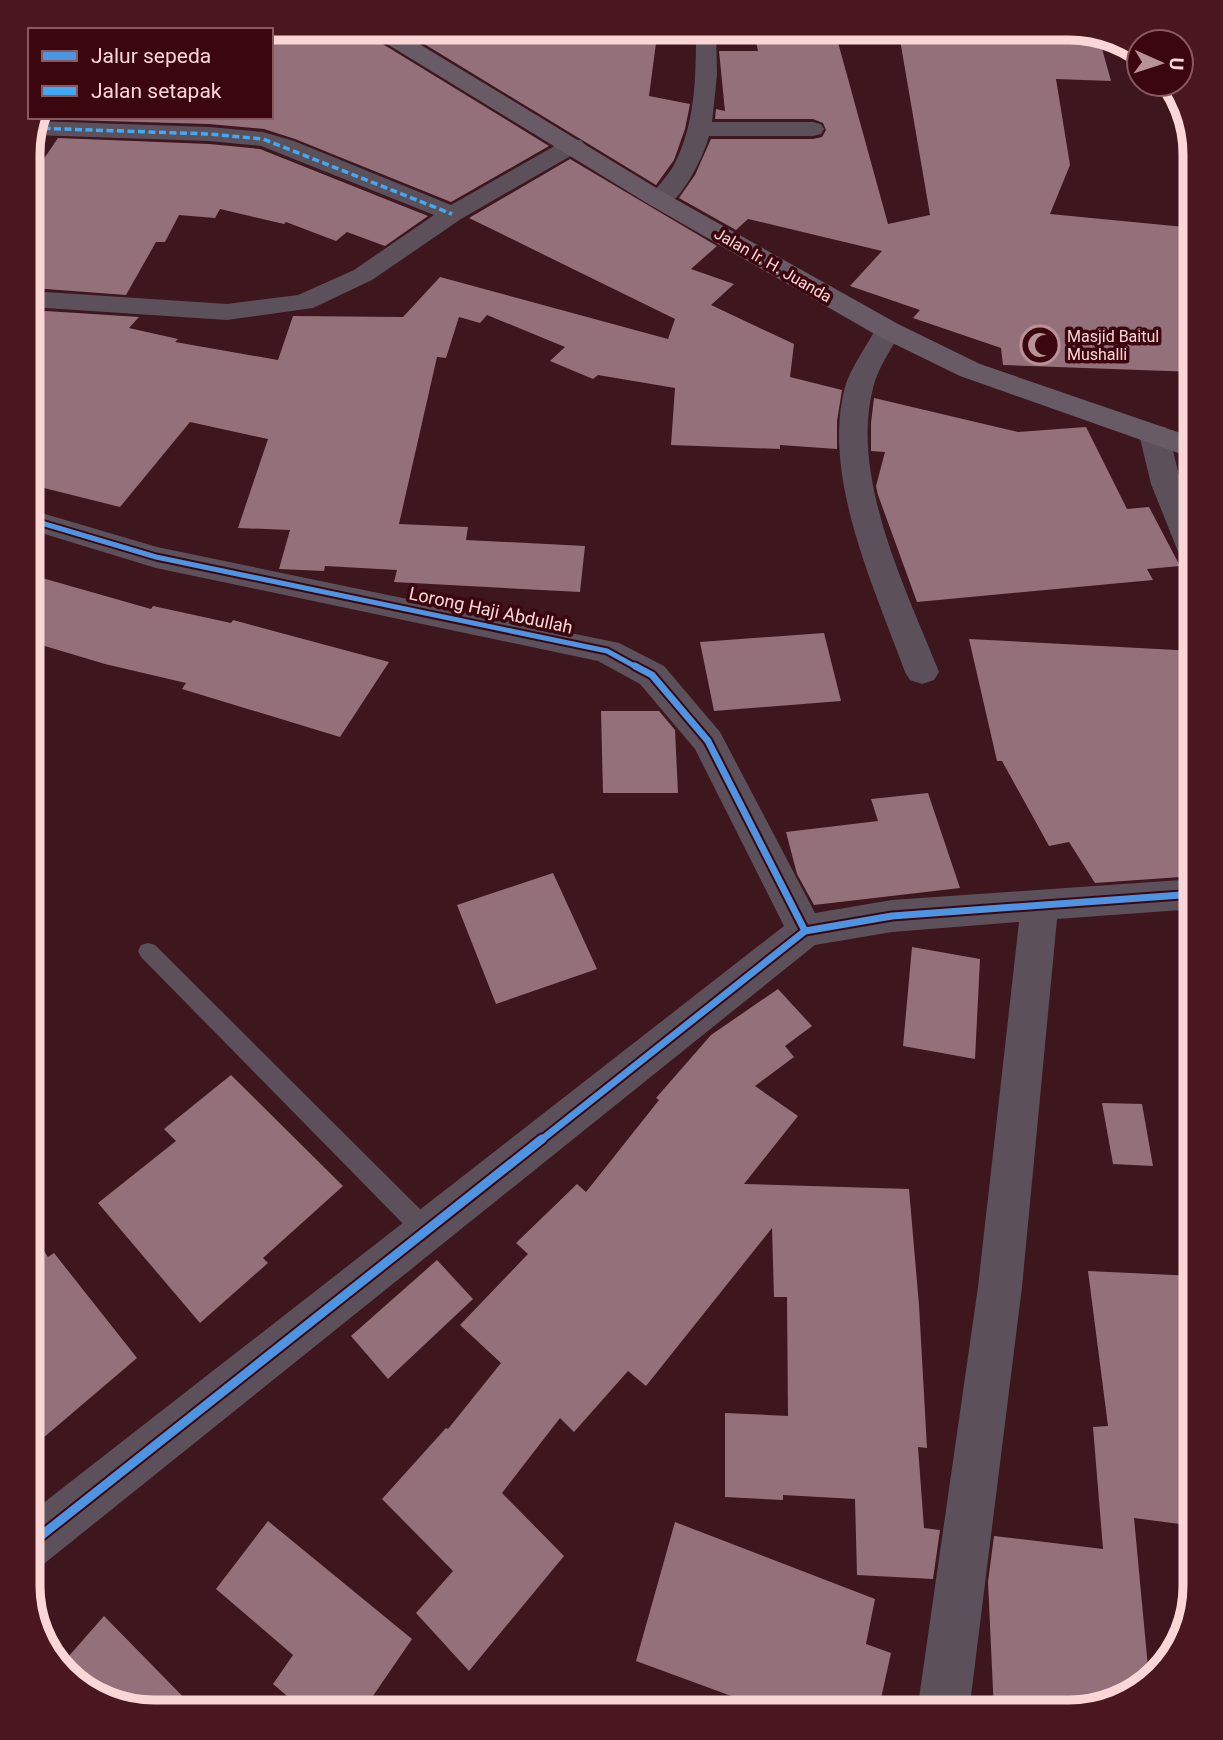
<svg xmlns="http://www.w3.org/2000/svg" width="1223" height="1740" viewBox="0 0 1223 1740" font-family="Roboto,sans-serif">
<rect width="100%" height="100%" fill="#3d161e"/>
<!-- building -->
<g fill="#94717a">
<polygon points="322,28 364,28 368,35 549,146 451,202 295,139 264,129 209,124 71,120 73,117 271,117 271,42 316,35"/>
<polygon points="398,28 532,28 605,44 608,28 658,28 649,96 690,104 685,129 674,160 656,185"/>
<polygon points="753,28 834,28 888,224 930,215 898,28 940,28 943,40 1101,45 1111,81 1056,79 1070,165 1050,214 1195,228 1195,372 1003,365 1001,348 913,318 920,310 850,286 882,251 748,219 736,230 679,198 695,175 711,139 813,139 822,137 826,130 823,123 813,119 715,119 716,109 725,111 719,51 758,51"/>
<polygon points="58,138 209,144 260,149 428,216 385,246 347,232 336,241 286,222 284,224 220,209 215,218 179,215 165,242 156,242 126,295 46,289 28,293 28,182"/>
<polygon points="570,159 717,246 691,269 734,284 711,305 794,344 790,377 842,390 837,421 837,449 780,445 780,449 671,445 675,388 598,375 593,379 550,361 565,347 487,315 480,323 459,317 446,358 437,357 399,524 468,527 466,540 585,546 580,592 394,582 397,570 325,566 324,571 279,569 290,530 238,528 268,439 190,422 120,507 28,484 28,314 46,311 139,317 129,328 178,339 175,342 278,360 293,316 403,317 440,277 668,339 675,319 469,218"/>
<polygon points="874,398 1018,432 1086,427 1127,509 1149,507 1180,566 1147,569 1153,580 917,602 878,495 876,486 885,452 871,451 871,423"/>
<polygon points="28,574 151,609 153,606 231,623 233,620 389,662 340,737 182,689 186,683 105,664 28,641"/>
<polygon points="824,633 841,701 714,711 700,642"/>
<polygon points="969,639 1195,651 1195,876 1095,883 1069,842 1049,846 1002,761 997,761"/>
<polygon points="601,711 659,711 675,730 678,793 603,793"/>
<polygon points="928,793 960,888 814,905 797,874 786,832 878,821 871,799"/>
<polygon points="553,873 597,969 496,1004 457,905"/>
<polygon points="912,947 980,959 975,1059 903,1046"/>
<polygon points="778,989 812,1026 785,1046 794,1057 755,1086 798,1116 744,1184 909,1189 919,1305 927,1448 918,1447 924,1528 940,1530 933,1579 857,1575 855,1499 783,1495 783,1500 725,1497 725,1413 788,1416 787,1297 774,1297 772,1228 646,1386 628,1371 574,1432 560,1418 502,1493 564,1556 469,1671 416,1613 453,1571 382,1499 446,1428 448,1429 501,1363 460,1325 528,1254 516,1243 577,1184 586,1192 659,1100 656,1098 711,1035"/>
<polygon points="231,1075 343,1186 263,1258 268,1263 200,1323 98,1203 176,1141 164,1129"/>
<polygon points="1102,1103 1142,1104 1153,1166 1113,1164"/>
<polygon points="28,1227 48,1257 54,1253 137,1358 43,1438 28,1418"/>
<polygon points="437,1260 473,1299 388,1379 351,1336"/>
<polygon points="1088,1271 1195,1276 1195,1526 1134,1518 1149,1678 1132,1695 1069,1712 994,1712 988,1582 994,1536 1103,1549 1093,1427 1108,1426"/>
<polygon points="268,1521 412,1639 362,1712 306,1712 273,1684 293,1655 216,1589"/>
<polygon points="675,1522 875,1599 866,1644 891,1653 878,1712 775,1712 636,1661"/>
<polygon points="104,1616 198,1712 147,1712 91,1695 61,1665"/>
</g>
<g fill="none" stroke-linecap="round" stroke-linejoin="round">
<!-- service -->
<polygon fill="#5c515a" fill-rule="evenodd" points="148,943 155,945 434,1223 437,1231 434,1239 426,1242 418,1239 141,957 138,951 141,945"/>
<!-- minor -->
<g fill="#5c515a" fill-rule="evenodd">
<polygon points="177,28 216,28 217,30 178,30"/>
<polygon points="266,28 319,28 316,32 271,39 271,30 263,30"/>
<path d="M696,28H716L717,75L712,122H813L821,124L824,129L821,134L813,136H709C704,155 685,195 667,205C662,208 656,206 650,205L647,200C656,187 669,176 676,161C696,120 696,73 696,28Z"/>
<polygon points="35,121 209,127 263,132 294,141 451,205 565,140 581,140 585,145 581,150 461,219 372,280 313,308 227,320 46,308 28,312 28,296 46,292 227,304 298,295 354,270 434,215 261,146 209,141 33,135"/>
<path d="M888,322L897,324L901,330C892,349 878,367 873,388C850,478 906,589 939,672L934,680L922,684L910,680L905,672C875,589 821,476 845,387C851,367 865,349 875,330L879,324Z"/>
<polygon points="28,509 157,547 619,643 664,666 720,732 815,913 892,900 1195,879 1195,909 1057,919 1022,1287 969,1712 917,1712 978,1287 1019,922 892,932 815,945 45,1563 28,1571 28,1515 784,926 695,749 640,684 598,661 156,568 28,529"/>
</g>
<!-- tertiary -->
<polygon fill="#5c515a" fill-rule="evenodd" points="1154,425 1165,427 1169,434 1181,484 1195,516 1195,565 1184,562 1179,554 1151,484 1139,434 1143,427"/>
<!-- secondary -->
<polygon fill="#685b65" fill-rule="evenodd" points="366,28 393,28 668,195 898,324 980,364 1195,438 1195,459 960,376 878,336 650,205 369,33"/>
<!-- quiet -->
<polyline stroke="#3fa9f5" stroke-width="3.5" stroke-dasharray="7 3.5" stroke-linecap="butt" points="33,128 209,134 263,139 452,214"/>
<!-- cycleway-far2 casing -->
<g stroke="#3c060e" stroke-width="9">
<polyline id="cycleway-far2" points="28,519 156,557 607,651 638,668"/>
</g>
<!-- cycleway-far1 casing -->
<g stroke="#3c060e" stroke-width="11">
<g id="cycleway-far1">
<polyline points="635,666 652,675 708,741 805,931"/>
<polyline points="540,1141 805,931 892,916 1195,894"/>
</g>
</g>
<!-- cycleway casing -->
<g stroke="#3c060e" stroke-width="13">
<polyline id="cycleway" points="28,1546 542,1139"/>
</g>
<!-- cycleway-far2 -->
<use href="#cycleway-far2" stroke="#4d94e3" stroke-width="5"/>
<!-- cycleway-far1 -->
<use href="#cycleway-far1" stroke="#4d94e3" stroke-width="7"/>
<!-- cycleway -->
<use href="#cycleway" stroke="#4d94e3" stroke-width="9"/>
</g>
<!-- icons -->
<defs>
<g id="mosque-ring" transform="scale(2.0125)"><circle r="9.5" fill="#3c060e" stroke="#b89396" stroke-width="1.5"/><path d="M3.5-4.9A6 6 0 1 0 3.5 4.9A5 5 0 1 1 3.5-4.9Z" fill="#b89396"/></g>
</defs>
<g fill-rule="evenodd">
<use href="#mosque-ring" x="1040" y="345"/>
</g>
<g text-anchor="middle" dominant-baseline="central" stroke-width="7" stroke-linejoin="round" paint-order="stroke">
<!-- far-street labels -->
<g font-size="16" fill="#fad6d6" stroke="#3c060e">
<text transform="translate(773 265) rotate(30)">Jalan Ir. H. Juanda</text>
</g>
<!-- far-poi labels -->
<g font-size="16" fill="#fad6d6" stroke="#3c060e" text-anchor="start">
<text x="1067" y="336">Masjid Baitul<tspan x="1067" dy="18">Mushalli</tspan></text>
</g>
<!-- street labels -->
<g font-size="18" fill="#fad6d6" stroke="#3c060e">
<text transform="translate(491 610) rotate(12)">Lorong Haji Abdullah</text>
</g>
</g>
<!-- crop -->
<path d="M0 0H1223V1740H0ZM154 40H1069A114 114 0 0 1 1183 154V1586A114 114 0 0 1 1069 1700H154A114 114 0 0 1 40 1586V154A114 114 0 0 1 154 40Z" fill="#4b171e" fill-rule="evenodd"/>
<path fill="none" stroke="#fad6d6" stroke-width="9" d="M154 40H1069A114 114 0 0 1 1183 154V1586A114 114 0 0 1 1069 1700H154A114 114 0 0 1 40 1586V154A114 114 0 0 1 154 40Z"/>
<!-- legend -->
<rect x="28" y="28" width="245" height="91" fill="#3c060e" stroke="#88595e" stroke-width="2"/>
<rect x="42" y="51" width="35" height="10" fill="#4d94e3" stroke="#88595e" stroke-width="2"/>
<text x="91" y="63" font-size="21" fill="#fad6d6">Jalur sepeda</text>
<rect x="42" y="86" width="35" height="10" fill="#3fa9f5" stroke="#88595e" stroke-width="2"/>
<text x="91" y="98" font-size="21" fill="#fad6d6">Jalan setapak</text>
<!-- north arrow -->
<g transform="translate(1160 63) rotate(93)"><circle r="33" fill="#3c060e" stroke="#88595e" stroke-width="2"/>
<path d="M0-5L12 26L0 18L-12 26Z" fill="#b89396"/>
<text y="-10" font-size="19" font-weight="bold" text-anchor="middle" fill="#fad6d6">U</text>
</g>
</svg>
